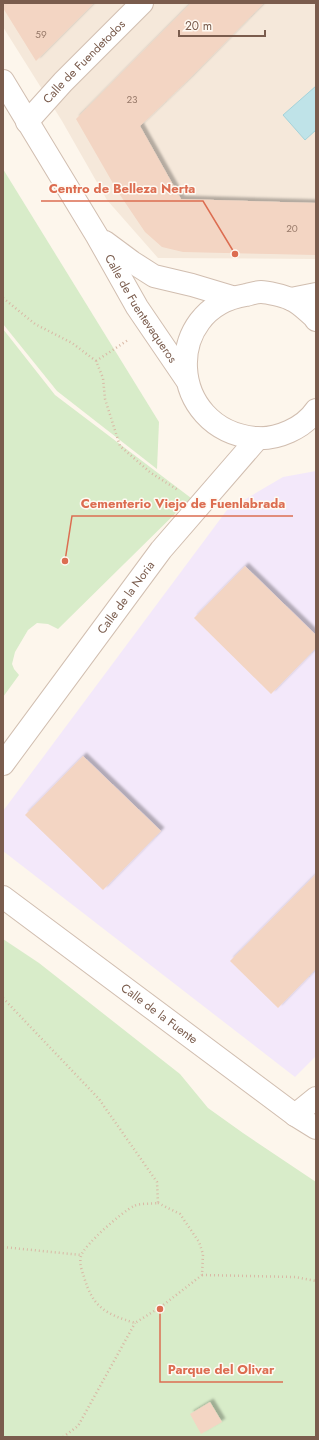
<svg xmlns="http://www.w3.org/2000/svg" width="319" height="1440" viewBox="0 0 319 1440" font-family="Jost,sans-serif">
<defs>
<filter id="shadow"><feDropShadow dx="3.5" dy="-3.5" stdDeviation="1" flood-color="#0004"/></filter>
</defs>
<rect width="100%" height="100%" fill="#fdf6ec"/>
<!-- residential -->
<polygon fill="#f5e8da" points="3,3 316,3 316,259 158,258 107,200 62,121 3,27"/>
<!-- education -->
<polygon fill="#f3e8fa" points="316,471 316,1056 295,1077 3,851 3,811 227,510 283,477"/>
<!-- green -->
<g fill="#d8ecc9">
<polygon points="3,169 159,422 157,469 57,391 3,324"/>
<polygon points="3,329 55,395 191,498 58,629 48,624 37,623 28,630 15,652 12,664 14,669 19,675 3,697"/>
<polygon points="3,939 39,963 180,1074 208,1108 243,1133 316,1182 316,1437 3,1437"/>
</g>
<!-- water -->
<polygon fill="#bfe3e8" stroke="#a5d3da" points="316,86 316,130 305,140 283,115"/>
<!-- building -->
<g fill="#f3d5c3" filter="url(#shadow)">
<polygon points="3,3 94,3 36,61 3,8"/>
<polygon points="191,3 264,3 189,79 140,126 181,199 316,203 316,255 183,252 162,247 145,232 118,192 76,119"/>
<polygon points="245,566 316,635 316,648 271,694 194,618"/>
<polygon points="83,756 161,831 103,890 25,815"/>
<polygon points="316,874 316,969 278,1008 230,961"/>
<polygon points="210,1402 222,1422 201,1434 190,1414"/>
</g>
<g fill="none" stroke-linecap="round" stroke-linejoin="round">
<!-- minor casing -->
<g stroke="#d1beb0" stroke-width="24">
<g id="minor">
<path id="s1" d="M3,81L97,236L137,307L186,379"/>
<path id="s2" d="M27,122L63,82L142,3"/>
<polyline points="105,242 132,262 154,276 192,285 232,297"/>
<polyline points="291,299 316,294"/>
<path d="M316,320L314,317C307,311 299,302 290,299C284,296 267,292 261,292C256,292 250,294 246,295C162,308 167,429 255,438C277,440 304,428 316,410"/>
<path id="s3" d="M3,764L161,550L258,438"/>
<path id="s4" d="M3,897L295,1115L316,1128"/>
<polyline points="295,1115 316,1098"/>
</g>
</g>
<!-- path -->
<g stroke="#d9b8a5" stroke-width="2.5" stroke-dasharray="1 3" stroke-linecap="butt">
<polyline points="3,298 35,324 72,343 96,361 103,378 105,399 120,446 151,473 178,490"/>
<polyline points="96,361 128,340"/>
<polyline points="3,998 99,1099 157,1182 158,1203"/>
<path d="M158,1203L180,1214L199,1242L203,1254L202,1275L162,1306L135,1323C106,1314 93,1308 84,1277C82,1271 79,1263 81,1256C83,1246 123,1211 134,1206C140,1203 151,1204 158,1203Z"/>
<polyline points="3,1247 81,1255"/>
<polyline points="202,1275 295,1277 316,1281"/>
<polyline points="63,1437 78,1426 135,1323"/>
</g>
<!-- minor -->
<use href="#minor" stroke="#fff" stroke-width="22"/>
</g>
<g text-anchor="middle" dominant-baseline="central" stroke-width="3" stroke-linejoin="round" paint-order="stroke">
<!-- number labels -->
<g font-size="10" fill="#987a6a">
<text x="41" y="34">59</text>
<text x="132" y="99">23</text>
<text x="292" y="228">20</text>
</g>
<!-- street labels -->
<g font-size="12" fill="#7a5c4d" stroke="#fffaf3">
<text stroke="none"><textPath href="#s2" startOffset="83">Calle de Fuendetodos</textPath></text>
<text stroke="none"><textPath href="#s1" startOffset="266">Calle de Fuentevaqueros</textPath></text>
<text stroke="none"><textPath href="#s3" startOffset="207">Calle de la Noria</textPath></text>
<text stroke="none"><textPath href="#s4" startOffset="195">Calle de la Fuente</textPath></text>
</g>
</g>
<!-- callouts -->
<path fill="none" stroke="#dc6d51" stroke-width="1.5" d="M235 254L203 201H41M65 561L72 516H293M160 1309L160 1382H283"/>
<g fill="#dc6d51" stroke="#fffaf3" stroke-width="1.5">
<circle cx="235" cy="254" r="4"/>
<circle cx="65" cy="561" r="4"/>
<circle cx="160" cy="1309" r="4"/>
</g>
<g font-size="13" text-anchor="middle" font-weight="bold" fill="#dc6d51" stroke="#fffaf3" stroke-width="3" stroke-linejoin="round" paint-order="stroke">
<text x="122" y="193">Centro de Belleza Nerta</text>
<text x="183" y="508">Cementerio Viejo de Fuenlabrada</text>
<text x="221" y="1374">Parque del Olivar</text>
</g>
<!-- border -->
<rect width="319" height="1440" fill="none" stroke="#7a5c4d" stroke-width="8"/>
<!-- scale -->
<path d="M179 30v6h86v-6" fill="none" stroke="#7a5c4d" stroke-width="2"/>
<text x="185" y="30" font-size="12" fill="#7a5c4d" stroke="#fffaf3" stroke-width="3" paint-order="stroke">20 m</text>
</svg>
